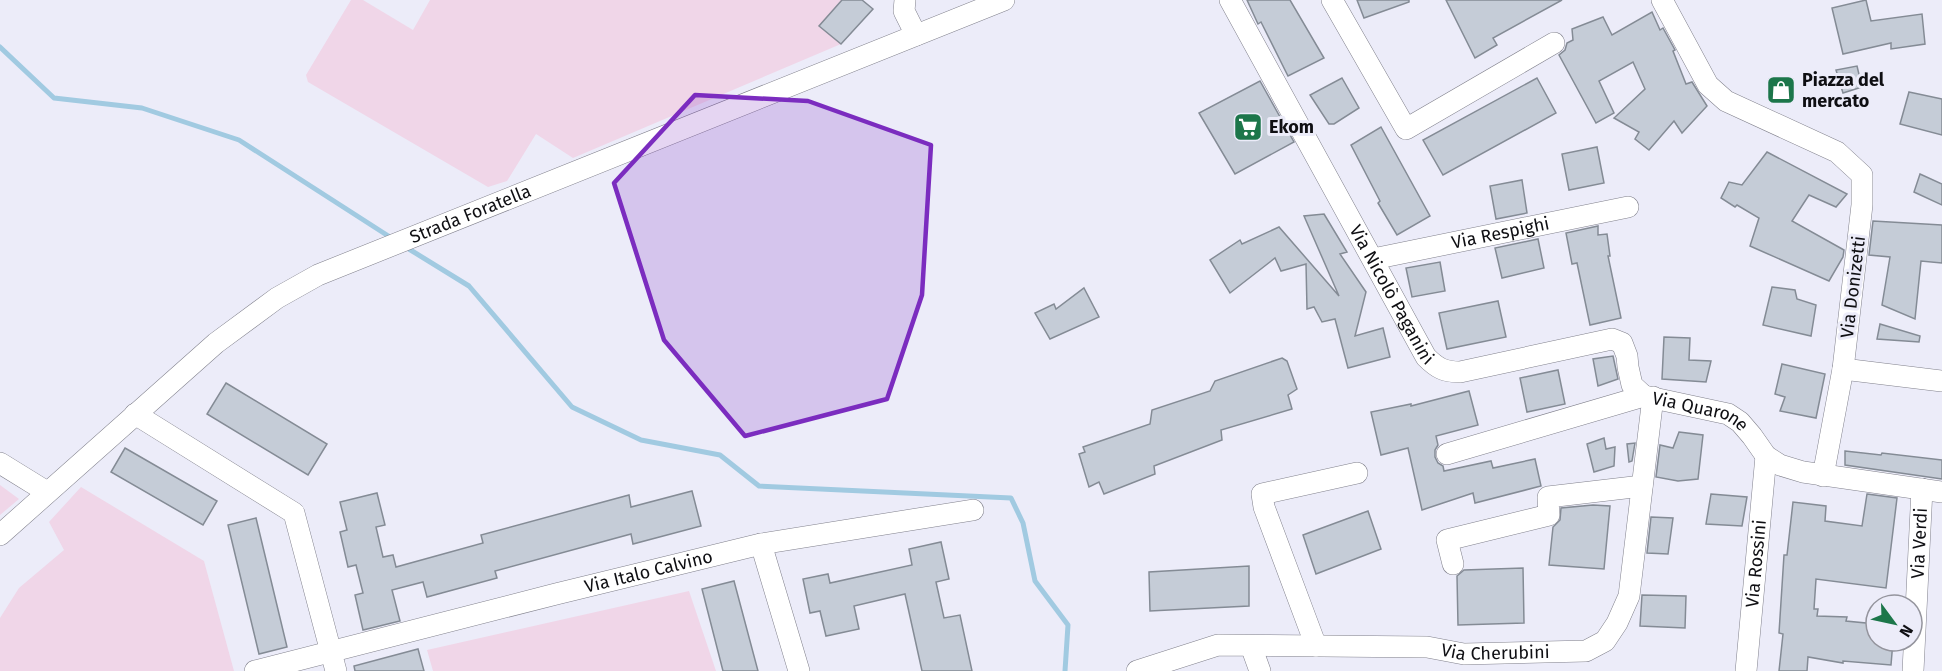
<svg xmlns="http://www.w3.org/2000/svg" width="1942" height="671" viewBox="0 0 1942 671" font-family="'Fira Sans',sans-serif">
<rect width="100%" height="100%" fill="#ececf9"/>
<!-- green -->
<g fill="#f0d6e8">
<polygon points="351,0 363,0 413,30 430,0 842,0 819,26 841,44 573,158 536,134 507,181 488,187 308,82 306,75"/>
<polygon points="0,485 19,499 0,515"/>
<polygon points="81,487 204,561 234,671 0,671 0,618 19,588 64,550 49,522"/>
<polygon points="689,591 716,671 433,671 427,650"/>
</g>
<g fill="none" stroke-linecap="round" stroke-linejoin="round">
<!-- stream -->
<g stroke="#a1cae1" stroke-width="5">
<polyline points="0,47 54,98 142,108 239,140 393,239"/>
<polyline points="404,246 469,286 572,407 641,440 720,455 759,486 1011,498 1023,523 1035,581 1068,625 1065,671"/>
</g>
</g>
<!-- building -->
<g fill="#c5ccd7" stroke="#848b95" stroke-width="1.5">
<polygon points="842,0 862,0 873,9 841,44 819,26"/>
<polygon points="1247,0 1290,0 1324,58 1288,76 1261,22 1258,24"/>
<polygon points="1357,0 1409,0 1409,2 1364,18"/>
<polygon points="1446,0 1562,0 1493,38 1497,45 1475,58"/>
<polygon points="1866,0 1871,21 1922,14 1925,44 1891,49 1891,43 1843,54 1832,8"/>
<polygon points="1652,12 1660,30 1663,28 1675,50 1673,51 1686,84 1692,82 1707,106 1682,133 1674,121 1649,150 1635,139 1639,132 1614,118 1645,89 1633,62 1599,81 1614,113 1596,123 1559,55 1565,50 1567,43 1573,40 1572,29 1603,17 1612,35"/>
<polygon points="1857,66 1862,87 1843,93 1836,70"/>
<polygon points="1342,78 1359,108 1334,124 1329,124 1310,95"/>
<polygon points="1537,78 1556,113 1443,175 1423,140"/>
<polygon points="1260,81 1294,142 1235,174 1199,113"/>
<polygon points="1909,92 1942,99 1942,135 1900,124"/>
<polygon points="1381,127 1430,216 1397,235 1378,203 1380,201 1351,145"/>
<polygon points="1597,147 1604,183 1569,190 1562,154"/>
<polygon points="1767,152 1847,194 1836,207 1809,195 1792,221 1844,250 1843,257 1829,281 1750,246 1759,218 1737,205 1735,207 1721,198 1729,182 1742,185"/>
<polygon points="1920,174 1942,184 1942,205 1914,192"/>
<polygon points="1522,180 1527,213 1496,219 1490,186"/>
<polygon points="1324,214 1347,252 1340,254 1366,292 1355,336 1383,328 1390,357 1348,368 1335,319 1322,322 1314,307 1307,309 1306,264 1281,271 1275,258 1230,293 1210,260 1240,240 1242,244 1279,227 1339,296 1304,216"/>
<polygon points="1873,221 1942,225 1942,263 1921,261 1915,319 1882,305 1890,257 1869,255"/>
<polygon points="1598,226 1598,235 1607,234 1610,256 1608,256 1621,318 1590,325 1577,263 1572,264 1566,233"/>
<polygon points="1538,239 1544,268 1502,278 1495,248"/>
<polygon points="1440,262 1445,291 1412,297 1406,268"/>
<polygon points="1772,287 1795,290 1797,299 1816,305 1811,336 1763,325"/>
<polygon points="1084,288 1099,317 1050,339 1035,313 1054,304 1056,309"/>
<polygon points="1498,301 1506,337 1447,349 1439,313"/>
<polygon points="1880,324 1920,336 1919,342 1877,339"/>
<polygon points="1664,337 1690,338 1689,360 1711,361 1706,382 1662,379"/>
<polygon points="1613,356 1618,379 1598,386 1593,359"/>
<polygon points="1282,358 1287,361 1297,389 1288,395 1292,409 1221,430 1222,440 1154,466 1155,474 1104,494 1099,482 1089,487 1079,454 1085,452 1083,447 1150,424 1152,410 1210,391 1215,381"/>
<polygon points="1782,364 1825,374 1816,418 1780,411 1785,397 1775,394"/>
<polygon points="1558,370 1565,404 1527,412 1520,378"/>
<polygon points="226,383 327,444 308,475 207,414"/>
<polygon points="1469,391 1478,425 1436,436 1438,445 1435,450 1435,457 1438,463 1443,466 1444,471 1491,461 1493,468 1535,459 1541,486 1475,503 1473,493 1422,510 1408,448 1381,455 1371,412 1411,404 1411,406"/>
<polygon points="1679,432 1703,435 1698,479 1678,481 1656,477 1660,445 1673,448"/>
<polygon points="1604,438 1606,449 1615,447 1614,466 1594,472 1587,444"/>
<polygon points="1635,443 1632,461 1629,462 1627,444"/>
<polygon points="125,448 217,501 203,525 111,472"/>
<polygon points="1845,451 1881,455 1882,453 1942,460 1942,479 1845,465"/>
<polygon points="692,491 701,526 633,544 631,534 495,571 497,578 427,597 423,582 392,590 400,621 363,630 355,595 363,593 356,565 348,567 340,532 347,530 340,502 377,493 385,525 376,527 383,557 393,555 396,567 483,543 481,535 629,495 631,507"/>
<polygon points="1711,494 1747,497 1742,526 1706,524"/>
<polygon points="1867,494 1897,498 1886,588 1816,579 1814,609 1818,609 1817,616 1847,617 1846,621 1876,624 1876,641 1893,641 1891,665 1843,661 1843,663 1808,657 1807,671 1779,671 1783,634 1779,633 1784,555 1787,555 1793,502 1826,506 1825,521 1862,526"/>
<polygon points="1593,505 1610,506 1604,569 1549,565 1553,527 1560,520 1561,508"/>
<polygon points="1368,511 1381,549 1316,574 1303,535"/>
<polygon points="1651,517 1673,518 1668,554 1647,553"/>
<polygon points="256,518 287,647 259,654 228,525"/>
<polygon points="941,542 949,579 936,582 944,618 960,615 972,671 922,671 905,594 854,606 859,629 826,636 820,611 810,613 803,579 828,574 830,583 912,565 909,549"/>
<polygon points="1249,566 1249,606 1150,611 1149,572"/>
<polygon points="1523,568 1524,623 1458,625 1457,576 1464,570"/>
<polygon points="734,581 758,671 723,671 702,589"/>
<polygon points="1642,595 1686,596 1685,628 1640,626"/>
<polygon points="418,649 424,671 355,671 354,666"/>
</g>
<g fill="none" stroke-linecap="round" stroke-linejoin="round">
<!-- street casing -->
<g stroke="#81818c" stroke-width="22">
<g id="street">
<polyline points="905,0 904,11 916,35"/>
<path id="s1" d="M1230,0L1426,357C1437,368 1444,372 1460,372L1612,339L1622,343L1627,356L1628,367L1632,385L1644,396"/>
<polyline points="1332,0 1406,129 1554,43"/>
<polyline points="1662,0 1708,85 1726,101 1837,152 1862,175 1862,205 1843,369 1823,476"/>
<path id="s2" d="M1373,259L1628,207"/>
<polyline points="1843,369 1942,381"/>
<polyline points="135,414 294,513 336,671"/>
<path id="s3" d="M1447,454L1644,396L1728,414L1740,422L1752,436L1766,456L1780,465L1803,472L1942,492"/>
<polyline points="0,463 47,492"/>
<path id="s4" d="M0,535L216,343L277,298L318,275L1004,0"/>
<polyline points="761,544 799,671"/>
<polyline points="1453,564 1447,540 1549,515 1548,497 1642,486"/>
<polyline points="1251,646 1260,671"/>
<polyline points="1316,646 1264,507 1262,494 1357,473"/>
<path id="s5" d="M255,671L556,594L761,544L973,510"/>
<path id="s6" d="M1137,671L1218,645L1427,647L1464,654L1586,651L1605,641L1617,623L1629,596L1653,397"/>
<path id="s7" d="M1746,671L1766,456"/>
<path id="s8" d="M1913,671L1922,489"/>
</g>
</g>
<!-- street -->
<use href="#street" stroke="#fff" stroke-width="21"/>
</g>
<!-- marked area -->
<path fill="#7b2cbf" fill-opacity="0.2" stroke="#7b2cbf" stroke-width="4.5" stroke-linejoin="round" d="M695,95L808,101L931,145L922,295L887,399L745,436L664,340L614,183Z"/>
<!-- icons -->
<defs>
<g id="shop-square" transform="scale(1.5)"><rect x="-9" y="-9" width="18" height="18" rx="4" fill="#1c764a" stroke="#ececf9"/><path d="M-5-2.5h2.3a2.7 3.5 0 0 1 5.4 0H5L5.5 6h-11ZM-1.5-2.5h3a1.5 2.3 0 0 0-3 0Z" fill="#fff"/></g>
<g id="supermarket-square" transform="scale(1.5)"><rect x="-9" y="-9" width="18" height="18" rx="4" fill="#1c764a" stroke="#ececf9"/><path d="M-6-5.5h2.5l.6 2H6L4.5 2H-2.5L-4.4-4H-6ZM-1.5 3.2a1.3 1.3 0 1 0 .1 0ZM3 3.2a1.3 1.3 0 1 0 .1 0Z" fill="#fff"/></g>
</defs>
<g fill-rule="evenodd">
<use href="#shop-square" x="1781" y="90"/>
<use href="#supermarket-square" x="1248" y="127"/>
</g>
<g text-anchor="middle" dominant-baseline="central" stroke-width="6" stroke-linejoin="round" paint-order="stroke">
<!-- poi labels -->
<g font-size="18" font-weight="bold" fill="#0f0f13" stroke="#ececf9" text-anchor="start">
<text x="1802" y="80">Piazza del<tspan x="1802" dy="21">mercato</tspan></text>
<text x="1269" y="127">Ekom</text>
</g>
<!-- street labels -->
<g font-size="18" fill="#0f0f13" stroke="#ececf9">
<text stroke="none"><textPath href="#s4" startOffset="576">Strada Foratella</textPath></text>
<text stroke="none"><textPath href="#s2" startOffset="130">Via Respighi</textPath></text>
<text transform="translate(1853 287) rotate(-83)">Via Donizetti</text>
<text stroke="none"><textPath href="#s1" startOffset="336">Via Nicolò Paganini</textPath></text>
<text stroke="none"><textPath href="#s3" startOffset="264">Via Quarone</textPath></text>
<text stroke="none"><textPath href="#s8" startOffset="128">Via Verdi</textPath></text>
<text stroke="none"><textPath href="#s7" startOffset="108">Via Rossini</textPath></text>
<text stroke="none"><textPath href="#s5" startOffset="406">Via Italo Calvino</textPath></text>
<text stroke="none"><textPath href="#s6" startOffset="363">Via Cherubini</textPath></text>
</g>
</g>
<!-- north arrow -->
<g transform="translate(1894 623) rotate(123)"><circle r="28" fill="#ececf9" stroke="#94949d" stroke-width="1.5"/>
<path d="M0-4.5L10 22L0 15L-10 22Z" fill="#1c764a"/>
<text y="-9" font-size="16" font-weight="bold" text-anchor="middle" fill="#0f0f13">N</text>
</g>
</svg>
